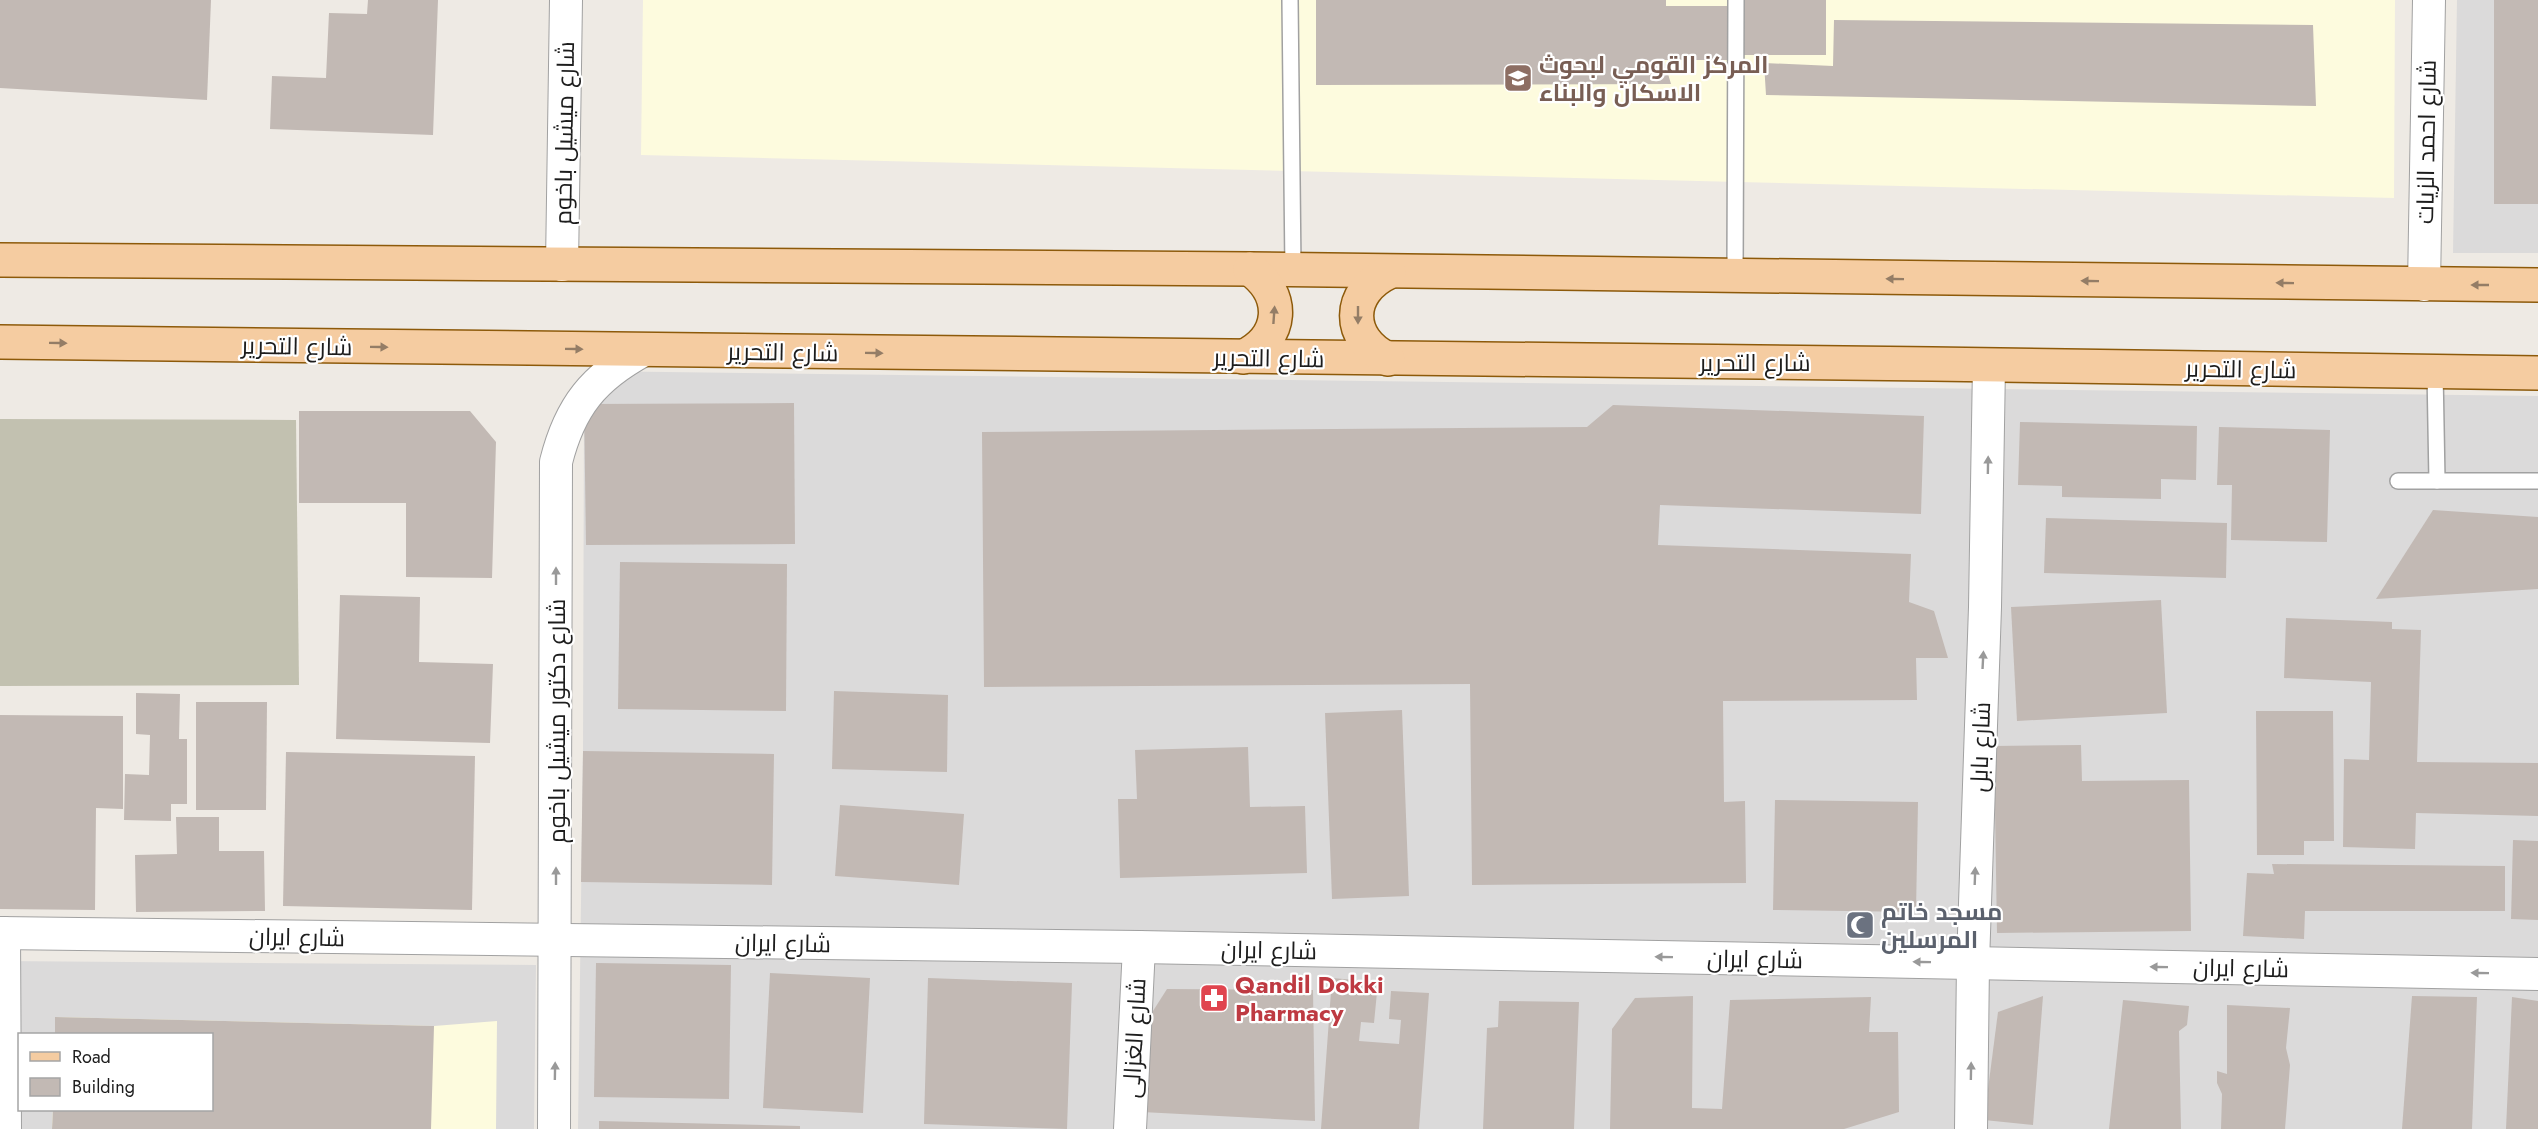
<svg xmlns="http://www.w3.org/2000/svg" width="2538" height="1129" viewBox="0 0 2538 1129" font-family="Jost,Cairo,sans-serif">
<rect width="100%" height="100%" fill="#eeeae4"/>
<!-- residential -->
<g fill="#dbdada" fill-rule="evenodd">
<polygon points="2457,0 2538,0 2538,253 2453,253"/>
<polygon points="587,371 2538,396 2538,1129 578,1129 583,751 584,404"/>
<path d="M0,961L536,965L534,1129H0ZM20,1034H212V1110H20Z"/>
</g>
<!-- education -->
<g fill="#fdfbde">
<polygon points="643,0 2395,0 2394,198 641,155"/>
<polygon points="55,1017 434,1026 497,1021 496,1129 52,1129 53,1110 212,1110 212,1034 55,1034"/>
</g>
<!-- construction -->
<polygon fill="#c2c1b0" points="0,419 296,420 299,685 0,686"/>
<!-- building -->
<g fill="#c2b9b4">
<polygon points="0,0 211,0 207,100 0,88"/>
<polygon points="368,0 438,0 433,135 270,129 272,76 326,78 329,13 367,14"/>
<polygon points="1316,0 1666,0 1666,6 1730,6 1730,60 1664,60 1671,84 1316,85"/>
<rect x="1743" y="0" width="83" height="55"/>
<rect x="2494" y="0" width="44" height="204"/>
<polygon points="1834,20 2313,25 2316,106 1766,95 1764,63 1833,66"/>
<polygon points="794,403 795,544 586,545 584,404"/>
<polygon points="1613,405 1924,416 1921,514 1660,505 1658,545 1911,554 1909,602 1934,611 1948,658 1916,658 1917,700 1723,701 1724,802 1745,801 1746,883 1472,885 1470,684 984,687 982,432 1587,427"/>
<polygon points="299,411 470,411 496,442 492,578 406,577 406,503 299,503"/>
<polygon points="2020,422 2197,426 2196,480 2161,479 2161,499 2062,497 2062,486 2018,485"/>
<polygon points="2219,427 2330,430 2327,542 2231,540 2232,485 2217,485"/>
<polygon points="2433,510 2538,517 2538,589 2376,599"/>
<polygon points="2046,518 2227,523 2226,578 2044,573"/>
<polygon points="620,562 787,564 786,711 618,709"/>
<polygon points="340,595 420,597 419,662 493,664 490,743 336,739"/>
<polygon points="2161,600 2167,713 2017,721 2011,607"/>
<polygon points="2286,618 2392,622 2392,629 2421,630 2417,762 2538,763 2538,816 2416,813 2415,849 2343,847 2344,759 2369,760 2371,682 2284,678"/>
<polygon points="834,691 948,695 947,772 832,769"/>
<polygon points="136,693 180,694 179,739 187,739 187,804 171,804 171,821 124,820 125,774 149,775 150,735 136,734"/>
<polygon points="196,702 267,702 266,810 196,810"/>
<polygon points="1402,710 1409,896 1332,899 1325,713"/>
<polygon points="2256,711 2333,711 2334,841 2304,841 2304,855 2257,855"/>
<polygon points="0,715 123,716 123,809 96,808 95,910 0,909"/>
<polygon points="2081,745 2082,781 2189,780 2191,931 1997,933 1994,746"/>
<polygon points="1248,747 1250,807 1305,806 1307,873 1120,878 1118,799 1137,799 1135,750"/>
<polygon points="583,751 774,754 772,885 581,882"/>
<polygon points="286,752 475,756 472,910 283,906"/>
<polygon points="1775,800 1918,802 1916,912 1773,910"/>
<polygon points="840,805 964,814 959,885 835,876"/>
<polygon points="176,817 219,817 219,851 264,851 265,911 136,912 135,855 177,854"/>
<polygon points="2513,840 2538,841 2538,920 2511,919"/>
<polygon points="2272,864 2505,866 2505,911 2305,911 2304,939 2243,936 2247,873 2274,874"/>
<polygon points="596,963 731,965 729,1099 594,1097"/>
<polygon points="770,973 870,978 863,1113 763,1108"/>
<polygon points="928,978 1072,983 1067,1129 924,1124"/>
<polygon points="1332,978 1378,982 1374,1023 1361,1022 1359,1041 1399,1044 1401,1020 1389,1019 1391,991 1429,993 1419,1129 1321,1129"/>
<polygon points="1167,989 1313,990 1315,1121 1142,1112 1146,1022"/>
<polygon points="1693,996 1692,1108 1722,1109 1730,1000 1871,997 1869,1032 1898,1032 1899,1112 1844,1129 1610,1129 1612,1029 1635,998"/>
<polygon points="2043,996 2033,1125 1984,1120 1998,1012"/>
<polygon points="2412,996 2477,997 2472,1129 2402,1129"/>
<polygon points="2512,997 2538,1001 2538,1129 2506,1129"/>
<polygon points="2123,1000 2189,1006 2187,1025 2179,1031 2181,1129 2109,1129"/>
<polygon points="1499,1001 1579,1002 1574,1129 1483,1129 1487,1028 1498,1027"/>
<polygon points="2227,1005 2290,1008 2286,1048 2290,1065 2285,1129 2221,1129 2222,1094 2217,1083 2217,1071 2227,1074"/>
<polygon points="55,1017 434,1026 431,1129 52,1129 53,1110 212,1110 212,1034 55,1034"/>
<polygon points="599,1121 800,1126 800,1129 599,1129"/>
</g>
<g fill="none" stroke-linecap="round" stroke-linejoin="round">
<!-- lane casing -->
<g stroke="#a1a1a1" stroke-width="18">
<g id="lane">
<polyline points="1290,0 1293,270"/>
<polyline points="1735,275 1736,0"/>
<polyline points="2435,371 2437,481"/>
<polyline points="2398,481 2538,481"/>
</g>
</g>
<!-- street casing -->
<g stroke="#a1a1a1" stroke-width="34">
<g id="street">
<polyline points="562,265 566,0"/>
<polyline points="2424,285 2429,0"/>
<polyline points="0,933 1139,947 2538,974"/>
<polyline points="4,933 5,1129"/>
<path d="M554,1129L556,462C570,406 594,377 644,350"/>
<polyline points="1130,1129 1139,947"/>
<polyline points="1971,1129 1973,963 1985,607 1989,365"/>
</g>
</g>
<!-- primary casing -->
<g stroke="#8d5a0a" stroke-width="36">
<g id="primary">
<path d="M0,260C417,264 833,265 1250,269C1679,273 2109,282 2538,285"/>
<polyline points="0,342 1932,364 2538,373"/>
<path d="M1243,357C1284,337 1286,295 1250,269"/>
<path d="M1388,359C1346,339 1346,292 1389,272"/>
</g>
</g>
<!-- lane -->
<use href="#lane" stroke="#fff" stroke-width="15"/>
<!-- street -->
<use href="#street" stroke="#fff" stroke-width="32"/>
<!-- primary -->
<use href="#primary" stroke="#f5cca1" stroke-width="33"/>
</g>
<!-- one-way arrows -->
<defs><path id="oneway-solid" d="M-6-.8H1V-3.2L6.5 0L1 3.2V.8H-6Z" transform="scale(1.5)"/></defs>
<g fill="#947d66">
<use href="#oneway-solid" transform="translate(1895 279) rotate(-179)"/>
<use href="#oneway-solid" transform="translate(2090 281) rotate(-179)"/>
<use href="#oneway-solid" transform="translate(2285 283) rotate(-179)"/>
<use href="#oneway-solid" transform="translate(2480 285) rotate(-180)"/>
<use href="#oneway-solid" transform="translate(1274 315) rotate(-86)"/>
<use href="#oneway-solid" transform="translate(1358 315) rotate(90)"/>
<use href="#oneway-solid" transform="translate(58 343) rotate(1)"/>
<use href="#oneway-solid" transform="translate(379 347) rotate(1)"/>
<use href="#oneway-solid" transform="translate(574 349) rotate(1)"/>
<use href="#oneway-solid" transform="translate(874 353) rotate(1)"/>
</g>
<g fill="#999">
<use href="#oneway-solid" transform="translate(1988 465) rotate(-89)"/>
<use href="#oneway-solid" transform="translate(556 576) rotate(-90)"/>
<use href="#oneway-solid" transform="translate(1983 660) rotate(-87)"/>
<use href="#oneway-solid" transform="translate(556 876) rotate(-90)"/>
<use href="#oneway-solid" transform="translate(1975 876) rotate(-88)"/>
<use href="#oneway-solid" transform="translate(1664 957) rotate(-179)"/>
<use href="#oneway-solid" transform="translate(1922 962) rotate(-179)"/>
<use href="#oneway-solid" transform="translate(2159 967) rotate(-179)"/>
<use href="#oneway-solid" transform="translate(2480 973) rotate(-179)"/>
<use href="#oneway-solid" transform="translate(555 1071) rotate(-89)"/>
<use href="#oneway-solid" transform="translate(1971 1071) rotate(-89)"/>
</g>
<!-- icons -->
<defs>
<g id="university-square" transform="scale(1.5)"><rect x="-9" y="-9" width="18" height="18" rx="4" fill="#8d6e63" stroke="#fff"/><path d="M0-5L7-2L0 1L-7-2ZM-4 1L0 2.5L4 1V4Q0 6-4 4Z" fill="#fff"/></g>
<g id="mosque-square" transform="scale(1.5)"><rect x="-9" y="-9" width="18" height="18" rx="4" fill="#6b7280" stroke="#fff"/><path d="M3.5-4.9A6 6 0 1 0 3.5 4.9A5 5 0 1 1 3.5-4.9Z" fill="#fff"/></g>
<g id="pharmacy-square" transform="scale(1.5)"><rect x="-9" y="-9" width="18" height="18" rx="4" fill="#e0444e" stroke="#fff"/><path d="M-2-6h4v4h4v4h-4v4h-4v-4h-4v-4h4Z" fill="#fff"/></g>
</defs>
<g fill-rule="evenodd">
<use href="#university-square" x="1518" y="78"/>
<use href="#mosque-square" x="1860" y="925"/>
<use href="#pharmacy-square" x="1214" y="998"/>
</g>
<g text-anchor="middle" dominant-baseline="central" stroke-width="4.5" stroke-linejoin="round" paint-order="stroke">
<!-- education labels -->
<g font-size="24" font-weight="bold" fill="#785e54" stroke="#fff" text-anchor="start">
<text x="1539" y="64">المركز القومي لبحوث<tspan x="1539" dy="28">الاسكان والبناء</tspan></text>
</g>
<!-- street labels -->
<g font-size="24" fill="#1d1d1d" stroke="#fff">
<text transform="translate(564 133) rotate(-89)">شارع ميشيل باخوم</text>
<text transform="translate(2426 142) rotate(-89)">شارع احمد الزيات</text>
<text transform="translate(297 346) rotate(1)">شارع التحرير</text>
<text transform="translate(783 352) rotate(1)">شارع التحرير</text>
<text transform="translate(1269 358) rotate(1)">شارع التحرير</text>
<text x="1755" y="362">شارع التحرير</text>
<text transform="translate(2241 369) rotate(1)">شارع التحرير</text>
<text transform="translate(556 721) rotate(-90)">شارع دكتور ميشيل باخوم</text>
<text transform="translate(1980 747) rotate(-88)">شارع بابل</text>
<text transform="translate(297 937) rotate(1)">شارع ايران</text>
<text transform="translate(783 943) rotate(1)">شارع ايران</text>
<text transform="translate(1269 950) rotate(1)">شارع ايران</text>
<text transform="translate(1755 959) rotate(1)">شارع ايران</text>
<text transform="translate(2241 968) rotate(1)">شارع ايران</text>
<text transform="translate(1134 1038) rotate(-87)">شارع الغزالى</text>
</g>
<!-- worship labels -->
<g font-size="24" font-weight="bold" fill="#5b616d" stroke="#fff" text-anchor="start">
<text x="1881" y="911">مسجد خاتم<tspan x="1881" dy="28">المرسلين</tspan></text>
</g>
<!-- health labels -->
<g font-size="24" font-weight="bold" fill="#be3a42" stroke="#fff" text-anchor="start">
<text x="1235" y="984">Qandil Dokki<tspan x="1235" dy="28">Pharmacy</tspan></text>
</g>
</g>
<!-- legend -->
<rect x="18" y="1033" width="195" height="78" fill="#ffffff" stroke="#a5a5a5" stroke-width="1.5"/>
<rect x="30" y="1052" width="30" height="9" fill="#f5cca1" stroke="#a5a5a5" stroke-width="1.5"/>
<text x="72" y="1063" font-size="18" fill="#1d1d1d">Road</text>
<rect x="30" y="1078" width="30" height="18" fill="#c2b9b4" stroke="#a5a5a5" stroke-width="1.5"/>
<text x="72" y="1093" font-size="18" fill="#1d1d1d">Building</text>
</svg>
